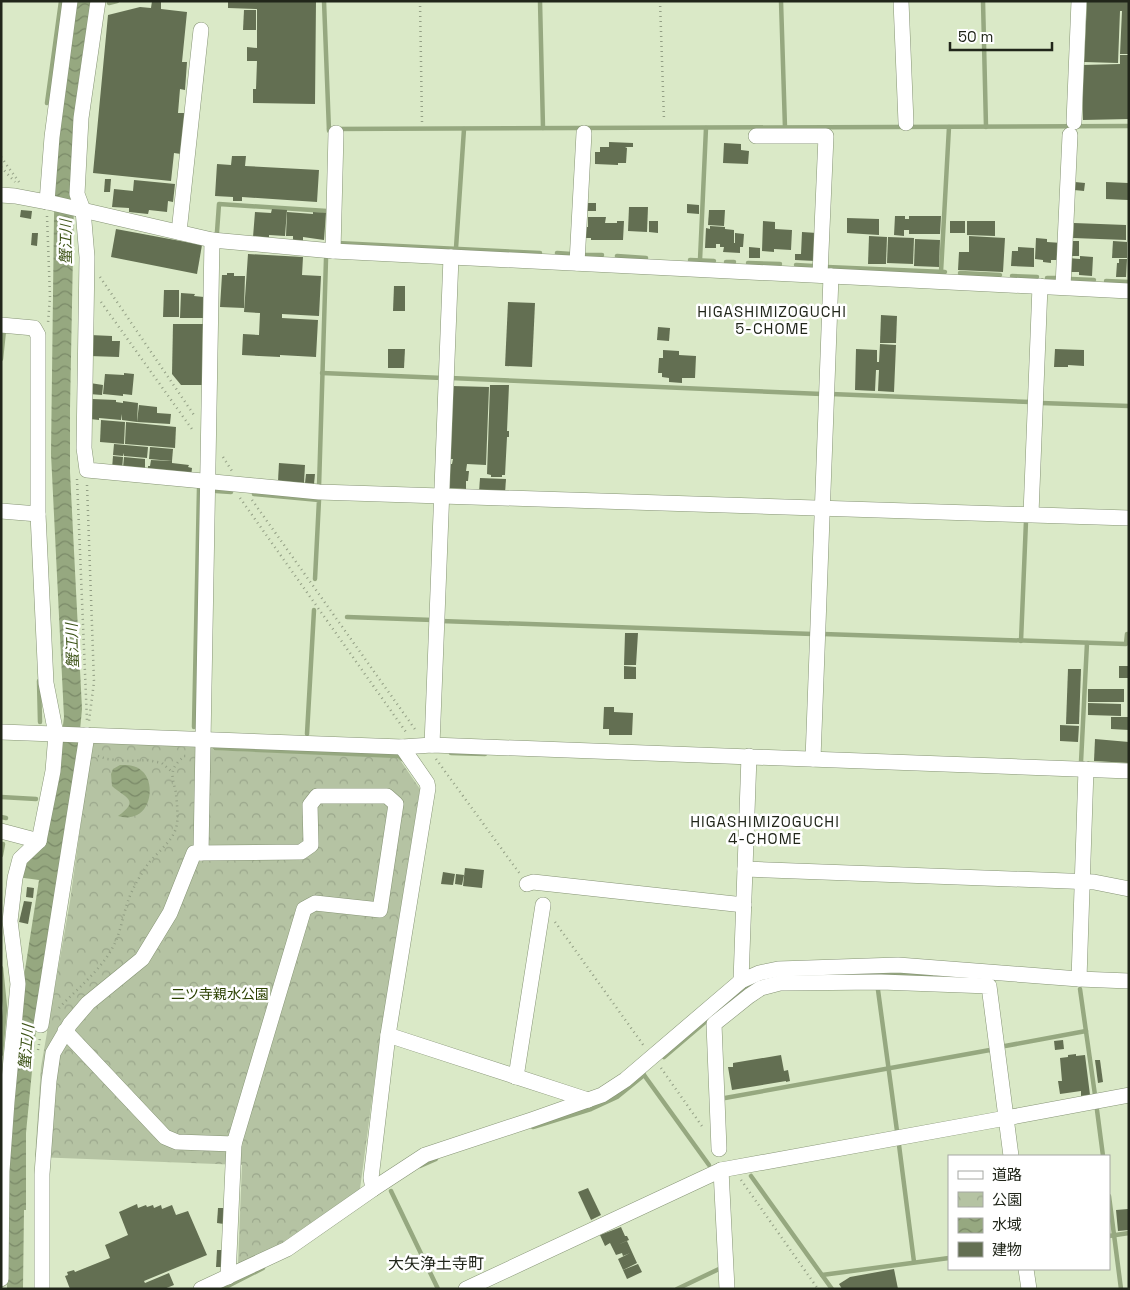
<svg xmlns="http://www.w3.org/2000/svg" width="1130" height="1290" viewBox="0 0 1130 1290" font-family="'Space Grotesk','Noto Sans JP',sans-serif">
<defs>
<pattern id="park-crowns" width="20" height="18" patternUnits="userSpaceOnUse" patternTransform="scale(1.25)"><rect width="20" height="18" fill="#b5c3a3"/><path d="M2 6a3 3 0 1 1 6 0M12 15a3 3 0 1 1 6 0" fill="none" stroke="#9ba78c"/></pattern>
<pattern id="water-waves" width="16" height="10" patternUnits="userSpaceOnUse" patternTransform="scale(1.25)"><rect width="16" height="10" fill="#96a880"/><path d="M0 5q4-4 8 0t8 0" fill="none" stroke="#7a8968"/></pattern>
</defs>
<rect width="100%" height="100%" fill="#dae9c7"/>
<!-- park -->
<polygon fill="url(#park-crowns)" points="96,740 213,747 213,750 398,757 420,789 381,1032 360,1189 283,1242 238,1265 242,1165 35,1157 41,1067 70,901 92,744"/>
<!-- water -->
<g fill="url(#water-waves)">
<polygon points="75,1 93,1 74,201 70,409 70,472 82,709 79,741 40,988 26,1133 26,1210 24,1210 23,1289 7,1289 8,1172 22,989 39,880 17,877 20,865 45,842 61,741 64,717 51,454 54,216 57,129"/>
<path d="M120,765C128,765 136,765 142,771C154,781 152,808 137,815C131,818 124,818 118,816C141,800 125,798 112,786L111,774L113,769Z"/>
</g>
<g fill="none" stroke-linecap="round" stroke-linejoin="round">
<!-- stream -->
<g stroke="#96a880" stroke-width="4.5">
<polyline points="324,1 329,131"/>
<polyline points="540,1 543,128"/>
<polyline points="781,1 785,128"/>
<polyline points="983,1 986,127"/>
<polyline points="109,3 117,1"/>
<polyline points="47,103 61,1"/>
<polyline points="329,129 1129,126"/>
<polyline points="217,232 219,204 327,211"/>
<polyline points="337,243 540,253"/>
<polyline points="456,248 464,129"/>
<polyline points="557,253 571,254"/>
<polyline points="585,255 602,255"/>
<polyline points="617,256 646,258"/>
<polyline points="690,260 714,261"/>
<polyline points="700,260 706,128"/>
<polyline points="726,262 734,262"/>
<polyline points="748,263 780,264"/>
<polyline points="796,265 813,266"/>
<polyline points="827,267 945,272"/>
<polyline points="941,272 949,127"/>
<polyline points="960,273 1000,275"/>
<polyline points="1012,276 1037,277"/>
<polyline points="1047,278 1058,278"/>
<polyline points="1071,279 1094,280"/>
<polyline points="1106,281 1129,282"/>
<polyline points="1,359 4,330"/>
<polyline points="322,373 443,378"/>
<polyline points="450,378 822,394"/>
<polyline points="831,394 1030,402"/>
<polyline points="1041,403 1129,406"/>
<polyline points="319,487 326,259"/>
<polyline points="216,491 231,492"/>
<polyline points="254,494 319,500 315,579"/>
<polyline points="347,617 433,620"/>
<polyline points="441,621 813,634"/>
<polyline points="823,634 1126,644 1127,634 1129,634"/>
<polyline points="1021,641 1026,521"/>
<polyline points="39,681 40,722"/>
<polyline points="194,727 199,489"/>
<polyline points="307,734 314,610"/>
<polyline points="215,748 399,756 402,759"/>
<polyline points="451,753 485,754"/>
<polyline points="1081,762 1087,643"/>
<polyline points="1,797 36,799"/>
<polyline points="1,817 6,818"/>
<polyline points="1,844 3,844 1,855"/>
<polyline points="1,968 5,1008 1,1054"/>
<polyline points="847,974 931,975"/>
<polyline points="1080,989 1095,1095"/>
<polyline points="878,990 897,1131"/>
<polyline points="718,1011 753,983"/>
<polyline points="1005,1046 1086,1031"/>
<polyline points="664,1057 705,1022"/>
<polyline points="644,1075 709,1165"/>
<polyline points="725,1098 990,1050"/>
<polyline points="1097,1110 1103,1156"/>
<polyline points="533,1127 591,1109 617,1097 644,1075"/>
<polyline points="899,1145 914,1262"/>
<polyline points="420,1166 436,1159"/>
<polyline points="751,1176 832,1289"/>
<polyline points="391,1191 438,1289"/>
<polyline points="1109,1196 1121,1289"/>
<polyline points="1109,1236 1129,1233"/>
<polyline points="822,1275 949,1258"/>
<polyline points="222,1289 263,1268"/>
<polyline points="677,1289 719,1269"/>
</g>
</g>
<!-- building -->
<g fill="#636f52">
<polygon points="152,1 161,1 161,9 187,12 182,62 187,62 185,90 180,89 178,113 185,113 181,154 174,153 171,181 93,173 108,15 140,7 151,8"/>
<polygon points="228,1 316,1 315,104 253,103 253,89 256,89 257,61 247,61 247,47 257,48 257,9 228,8"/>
<polygon points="1087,1 1129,1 1129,54 1120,54 1122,11 1120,11 1118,63 1084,62"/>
<polygon points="244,10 256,10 256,30 243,30"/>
<polygon points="1120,55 1129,55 1129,119 1083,120 1082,65 1120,64"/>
<polygon points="609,142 633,143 633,147 625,147 627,148 626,163 618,163 618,165 595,164 595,152 600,152 600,147 609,147"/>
<polygon points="724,143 741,144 741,150 749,151 748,164 723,163"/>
<polygon points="232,156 246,156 245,166 319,170 317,202 242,197 242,201 233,201 233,197 215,196 217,164 231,165"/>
<polygon points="105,179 111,179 110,192 104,192"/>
<polygon points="134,180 175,184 173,202 168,201 167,212 149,210 148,214 129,212 129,208 112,207 114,189 133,191"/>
<polygon points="1075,182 1085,183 1084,191 1074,190"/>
<polygon points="1106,182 1128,183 1128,200 1106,199"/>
<rect x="585" y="203" width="11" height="8"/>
<polygon points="687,204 699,205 699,214 687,213"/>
<polygon points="629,207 648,207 647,232 628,231"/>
<polygon points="272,209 287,210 285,236 269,235 269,238 253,237 255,212 271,213"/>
<polygon points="21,210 32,211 31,219 20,217"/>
<polygon points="709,210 725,210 724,226 708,225"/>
<polygon points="287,212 313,214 313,212 326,213 324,240 303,237 303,241 293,241 293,236 286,236"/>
<polygon points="895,216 905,216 905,219 909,219 909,216 941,216 940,234 909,234 909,230 904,230 904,236 894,235"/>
<polygon points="588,217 606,217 605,223 617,223 617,221 624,221 623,240 591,240 591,238 585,238 585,227 588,227"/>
<polygon points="847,218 879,219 879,235 847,233"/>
<polygon points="649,221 658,221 658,233 649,232"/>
<polygon points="763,221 775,222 775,229 792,230 791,250 774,249 774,252 762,251"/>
<rect x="950" y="221" width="15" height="12"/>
<polygon points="967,221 995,221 995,236 967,235"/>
<polygon points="1074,223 1126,225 1126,240 1073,238"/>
<polygon points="710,226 725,227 725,229 734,230 734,243 735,243 735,233 744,234 743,247 740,247 740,253 723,252 724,247 720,247 720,244 716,244 716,248 705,248 706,228 710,229"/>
<polygon points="116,229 202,245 197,274 111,257"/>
<polygon points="802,232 817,233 816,261 795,260 795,254 801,254"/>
<polygon points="32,233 38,233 37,246 31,245"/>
<polygon points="869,236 887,237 886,264 868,264"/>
<polygon points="969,236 1005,238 1003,272 958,270 959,252 969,252"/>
<polygon points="888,237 914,238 913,264 887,263"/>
<polygon points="1036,238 1047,239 1047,242 1062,243 1061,260 1051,260 1051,263 1043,262 1043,260 1035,259"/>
<polygon points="915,239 940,240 939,267 914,266"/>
<rect x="1069" y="241" width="10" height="15"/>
<polygon points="1113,241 1127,242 1127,258 1112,258"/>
<polygon points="749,247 760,248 760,258 749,258"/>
<polygon points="1018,247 1034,248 1034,267 1011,266 1012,251 1018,251"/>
<polygon points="248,254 303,257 302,275 321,276 319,316 282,314 282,318 318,320 316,357 280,355 280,357 242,355 243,334 259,335 260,313 244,312"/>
<polygon points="1080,256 1093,257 1092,276 1079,275 1079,272 1068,272 1068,258 1080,259"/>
<polygon points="1119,259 1127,259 1126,277 1116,277 1117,263 1119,263"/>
<polygon points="227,273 234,273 234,276 245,276 244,308 220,307 222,275 227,275"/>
<polygon points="394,286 405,286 405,311 393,311"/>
<polygon points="164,290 179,290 179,317 163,317"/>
<polygon points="181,293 195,294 194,296 204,297 204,318 180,318"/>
<polygon points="508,302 535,303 532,367 505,366"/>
<polygon points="881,315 897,316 896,343 880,343"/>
<polygon points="173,324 203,324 202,385 181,385 172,374"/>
<polygon points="658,327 670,328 669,341 657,340"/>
<polygon points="90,335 112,336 112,341 120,341 119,357 89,356"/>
<polygon points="880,344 896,345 894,392 878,391 879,370 876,370 875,391 855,390 856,349 877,350 877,362 879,362"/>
<polygon points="388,349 405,349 404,368 388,368"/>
<polygon points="1055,349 1084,350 1084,366 1068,365 1068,367 1054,367"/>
<polygon points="663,350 679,351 679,355 696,356 695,378 682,378 682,383 669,382 669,378 662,377 662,373 658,373 659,358 663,358"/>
<polygon points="124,373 134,374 132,395 123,394 123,396 103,394 105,374 124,375"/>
<polygon points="90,383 103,385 102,395 89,394"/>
<polygon points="490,385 509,385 507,431 509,431 509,437 507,437 505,475 502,475 502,477 491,477 491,475 487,474"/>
<polygon points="452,386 489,387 486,465 467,464 466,471 469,471 468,481 466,481 466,489 449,488 450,464 452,464 453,459 449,459"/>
<polygon points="92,399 116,400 116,402 123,403 123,401 138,403 137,422 122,420 122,414 121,420 99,418 99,420 90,419"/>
<polygon points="139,405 157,407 157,413 171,414 170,424 137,422"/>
<polygon points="101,420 125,422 124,444 100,442"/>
<polygon points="126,422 176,427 175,448 125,444"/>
<polygon points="114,444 148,447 147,458 124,456 124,453 123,456 113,455"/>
<polygon points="150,447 173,449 172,461 149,459"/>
<polygon points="113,456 123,457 122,470 112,469"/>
<polygon points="124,457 145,459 145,470 123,468"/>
<polygon points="151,460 172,461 172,463 189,465 188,467 192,468 191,477 148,472 148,466 150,466"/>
<polygon points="279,463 305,465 304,483 278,481"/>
<polygon points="306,474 315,474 314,484 305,483"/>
<polygon points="480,478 506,479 505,493 479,492"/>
<polygon points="625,633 638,633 636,665 624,665"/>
<polygon points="624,666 636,667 636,679 624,679"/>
<rect x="1119" y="666" width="10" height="12"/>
<polygon points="1068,669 1081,669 1079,724 1066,724"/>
<rect x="1088" y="689" width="36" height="13"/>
<polygon points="1088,703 1121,704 1121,716 1088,715"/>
<polygon points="604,707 614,707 614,712 633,713 632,735 609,735 609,729 603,729"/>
<polygon points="1111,717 1129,717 1129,730 1111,729"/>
<polygon points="1060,725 1079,726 1078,742 1060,741"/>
<polygon points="1095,739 1129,742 1129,763 1094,761"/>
<polygon points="465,868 484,870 482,888 463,886"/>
<polygon points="443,872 455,874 453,885 441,884"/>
<polygon points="456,874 464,875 462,885 455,884"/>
<polygon points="27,887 34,888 33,898 26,897"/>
<polygon points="24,901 32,902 28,924 19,922"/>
<polygon points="1063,1040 1064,1049 1055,1050 1054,1041"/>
<polygon points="1076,1054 1076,1056 1085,1055 1090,1095 1081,1096 1081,1091 1060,1094 1058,1081 1062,1081 1060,1058 1068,1057 1068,1055"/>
<polygon points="781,1055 784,1071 788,1070 790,1081 786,1082 786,1081 732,1090 728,1067 733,1067 733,1063"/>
<polygon points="1095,1060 1100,1060 1103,1082 1098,1083"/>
<polygon points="588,1188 601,1215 591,1220 578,1192"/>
<polygon points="137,1204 138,1208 146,1205 147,1207 153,1205 154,1208 161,1205 162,1209 172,1205 176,1215 188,1211 207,1255 144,1281 145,1283 169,1273 174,1285 164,1289 70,1289 65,1276 68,1275 67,1272 74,1270 75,1272 110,1258 105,1245 128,1235 119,1212"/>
<polygon points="218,1208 224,1208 224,1224 217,1223"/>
<polygon points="1128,1209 1129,1230 1118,1231 1116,1210"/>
<polygon points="621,1227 625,1236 627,1236 629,1240 617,1245 627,1241 637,1263 623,1270 618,1259 630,1253 623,1256 622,1253 616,1255 610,1243 605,1246 600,1235"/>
<polygon points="217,1250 224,1250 223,1267 216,1267"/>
<polygon points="638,1264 642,1272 627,1279 623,1270"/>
<polygon points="894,1269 898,1289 842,1289 839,1284 850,1277"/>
</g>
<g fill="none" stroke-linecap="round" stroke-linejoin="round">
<!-- minor casing -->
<g stroke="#869475" stroke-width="16">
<g id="minor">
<polyline points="98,1 81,118 77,194 83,210 87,257 84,448 87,470 319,492 1129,518"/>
<polyline points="901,1 906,123"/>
<polyline points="1074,122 1079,1"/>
<polyline points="756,136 826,136 820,275"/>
<polyline points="1,195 15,196 52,203 212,240 333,251 1129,291"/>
<polyline points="47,202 52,137 70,1"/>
<polyline points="179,232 201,30"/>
<polyline points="333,251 336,133"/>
<polyline points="577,263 584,133"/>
<polyline points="1063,287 1070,135"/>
<polyline points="1,325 34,328 38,335 38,514 46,683 56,734 53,771 39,841 20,859 15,878 10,921 18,984 7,1102 2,1171 1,1279"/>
<polyline points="1,511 38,514"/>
<polyline points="1031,514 1040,286"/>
<polyline points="1,732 402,747 432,745 1129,771"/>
<polyline points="432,745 451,257"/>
<polyline points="813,759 831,276"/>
<polyline points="1,831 39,841"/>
<polyline points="201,853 212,240"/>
<polyline points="745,869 1094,882 1129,889"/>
<polyline points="527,884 533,882 744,905"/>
<polyline points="1079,979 1086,769"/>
<polyline points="741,981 749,756"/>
<polyline points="41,1025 87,735"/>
<polyline points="388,1035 588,1100"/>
<polyline points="516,1077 543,905"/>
<polyline points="719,1149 714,1024 749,996 761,988 780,983 881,982 989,986 1011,1156"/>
<polyline points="721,1170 727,1289"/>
<polyline points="373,1189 371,1178 388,1035 428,788 427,783 402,747"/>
<polyline points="1026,1269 1029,1289"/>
<polyline points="228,1277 234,1144"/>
<polyline points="42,1289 42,1174 49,1081 53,1053 70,1024 88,1003 142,959 170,913 194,853 301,852 311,845 310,805 317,796 387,796 396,804 380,910 315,903 304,909 234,1144 177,1142 165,1137 65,1031"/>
<polyline points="201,1289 287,1249 373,1189 425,1155 531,1120 602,1095 625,1080 741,981 759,973 778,969 898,965 1079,979 1129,981"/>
<polyline points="466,1289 721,1170 1006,1118 1129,1095"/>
</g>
</g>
<!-- path -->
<g stroke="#939f85" stroke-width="2.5" stroke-dasharray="1 4" stroke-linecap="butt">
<polyline points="420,1 422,123"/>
<polyline points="660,1 664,120"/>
<polyline points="1,157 19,182"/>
<polyline points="1,167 15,182"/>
<polyline points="47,216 50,297 48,323"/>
<polyline points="100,277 194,415"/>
<polyline points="101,302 194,432"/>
<polyline points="223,457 232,471"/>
<polyline points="77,479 87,721"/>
<polyline points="87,485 94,682 89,721"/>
<polyline points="240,498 406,732"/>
<polyline points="252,500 417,732"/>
<polyline points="98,756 107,759 126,761 147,760 162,763 172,772"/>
<polyline points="436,759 520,874"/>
<polyline points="555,922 644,1046"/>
<path d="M59,1008C78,988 102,969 114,945C121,931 123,915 128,901C132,889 141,874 148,864C158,851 174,841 177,824C178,815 177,803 176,793C175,787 171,777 173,771C174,765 180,760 184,756H189"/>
<polyline points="38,1050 40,1038"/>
<polyline points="661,1068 704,1129"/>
<polyline points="741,1180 818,1289"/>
</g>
<!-- minor -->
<use href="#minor" stroke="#fff" stroke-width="15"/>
</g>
<g text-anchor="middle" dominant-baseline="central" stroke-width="5" stroke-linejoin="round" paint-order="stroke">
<!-- park labels -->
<g font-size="14" fill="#2b4000" stroke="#fff">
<text x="220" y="994">二ツ寺親水公園</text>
</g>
<!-- water labels -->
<g font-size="15" font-style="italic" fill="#3f5519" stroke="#fff">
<text transform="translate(65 242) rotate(-90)">蟹江川</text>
<text transform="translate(72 646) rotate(-92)">蟹江川</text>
<text transform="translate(26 1047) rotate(-85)">蟹江川</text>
</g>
<!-- neighbourhood labels -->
<g font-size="15" letter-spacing="1" fill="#21261a" stroke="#fff">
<text x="772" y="311">HIGASHIMIZOGUCHI<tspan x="772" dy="17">5-CHOME</tspan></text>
<text x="765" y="821">HIGASHIMIZOGUCHI<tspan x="765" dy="17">4-CHOME</tspan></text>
</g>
<!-- quarter labels -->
<g font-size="16" fill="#21261a" stroke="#fff">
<text x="436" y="1263">大矢浄土寺町</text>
</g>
</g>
<!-- border -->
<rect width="1130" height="1290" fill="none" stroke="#21261a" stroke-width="5"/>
<!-- legend -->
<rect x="948" y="1155" width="162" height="115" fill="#ffffff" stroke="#a6a8a3"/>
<rect x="958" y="1171" width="25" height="8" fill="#ffffff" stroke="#a6a8a3"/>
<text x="992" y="1180" font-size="15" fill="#21261a">道路</text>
<rect x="958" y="1192" width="25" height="15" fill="url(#park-crowns)" stroke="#a6a8a3"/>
<text x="992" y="1205" font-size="15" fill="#21261a">公園</text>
<rect x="958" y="1218" width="25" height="15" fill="url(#water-waves)" stroke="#a6a8a3"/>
<text x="992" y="1230" font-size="15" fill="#21261a">水域</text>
<rect x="958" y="1242" width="25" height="15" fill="#636f52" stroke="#a6a8a3"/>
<text x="992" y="1255" font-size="15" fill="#21261a">建物</text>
<!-- scale -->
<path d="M950 42v8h102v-8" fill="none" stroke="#21261a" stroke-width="2.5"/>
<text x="958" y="42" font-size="15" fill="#21261a" stroke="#ffffff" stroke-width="4" paint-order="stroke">50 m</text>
</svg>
